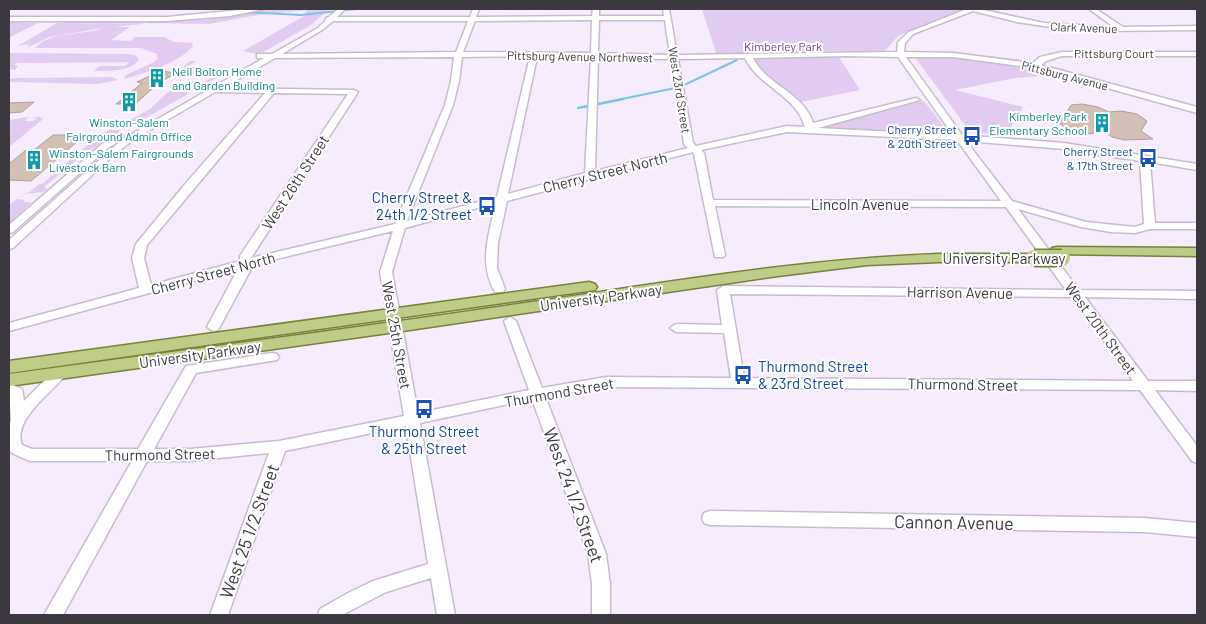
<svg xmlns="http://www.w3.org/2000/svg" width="1206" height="624" viewBox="0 0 1206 624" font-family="Barlow,sans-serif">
<rect width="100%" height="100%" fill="#f7ecfe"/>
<!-- green -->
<g fill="#e1cbf0">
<polygon points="273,9 329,9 311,25 263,52 257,54 243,51 304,16 307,10 258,15 209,24 147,23 149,21 205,20"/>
<polygon points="702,9 963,9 898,36 885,51 826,51 820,53 837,54 860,90 791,104 740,56 717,56"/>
<path d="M75,21H147L142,24L114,27H130L111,40L130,41L135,37H164L174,42L192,43L193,46C181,62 143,74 124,79L126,75L154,62L157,59V54L141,48H35C51,30 83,36 103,28L49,37L29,47H27L30,44L18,46L57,23Z"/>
<path d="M9,22L38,23C28,29 18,32 9,38Z"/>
<path d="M9,53L129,54L135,55L139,59C132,72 107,71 94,71L99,66H125L129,62L18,63L14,64L18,66L15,70L9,69Z"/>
<path d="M914,56C963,57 1011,63 1059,74L1015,78L955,90L1023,107L1006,135L970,132Z"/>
<path d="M190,61H196L189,66L223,71L218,73L224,74C199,88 197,90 168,87L173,85L172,87L197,86L215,76L196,73L190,75L183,67Z"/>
<polygon points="112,77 118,80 97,84 9,82 9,79 18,78"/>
<polygon points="174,91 190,93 133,125 119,126 150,109 168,92"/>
<polygon points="924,101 950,134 816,128 820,125"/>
<polygon points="29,117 40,117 43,119 9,147 9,120 29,117 25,121 33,121 37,118"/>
<polygon points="109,130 121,130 119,133 85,153 44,187 47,189 43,192 22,194 30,192 39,184 42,184 99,135"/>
<polygon points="17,199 25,200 23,202 32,202 9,223 9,205"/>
</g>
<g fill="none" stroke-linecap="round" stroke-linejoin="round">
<!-- stream-far1 -->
<g stroke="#7bc4e3" stroke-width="2">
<polyline points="243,12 301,15 356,9"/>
<polyline points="180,15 207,14"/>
<polyline points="617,100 680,87 737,60"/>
</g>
<!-- stream -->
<polyline stroke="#7bc4e3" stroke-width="2.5" points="578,108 623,99"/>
</g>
<!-- building -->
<g fill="#d3c0b4" stroke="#b19f93">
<polygon points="160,71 177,73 160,82 135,104 116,104 142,83 137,82"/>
<polygon points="34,102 22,112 9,113 9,103"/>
<polygon points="1082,104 1098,107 1109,112 1121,111 1137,114 1147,121 1141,131 1153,139 1124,140 1112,137 1106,132 1077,135 1048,116 1066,114 1071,105"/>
<polygon points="53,135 85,135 31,181 9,180 9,164 26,150 34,150"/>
</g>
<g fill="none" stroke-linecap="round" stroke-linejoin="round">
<!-- minor casing -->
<g stroke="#c7bcce" stroke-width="3">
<g id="minor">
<polygon points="250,9 264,9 230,16 167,21 9,21 9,17 167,17"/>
<path d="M338,9H345L337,17H470L473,9H479L476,17L592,16L593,9H599V16H664L663,9H669L677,55L897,52L898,42L909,32L967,9H979L1044,23L1114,27L1089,9H1096L1123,27L1197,26V30L1101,31L1063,29L1017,22L973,11L913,34L905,43L904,52L953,53L1033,63L1040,57L1062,52H1197V56H1062L1046,61L1041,65L1197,107V113L1035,68L953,57H906L962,135L1064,143L1197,164V170L1150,162L1155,223H1197V229H1150L1135,233L1111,232L1081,227L1018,209L1079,290L1197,291V299L1085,297L1148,381H1197V391L1155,390L1197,446V463L1192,461L1140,390L606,387L545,396L606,554L610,584V615H592V584L588,554L532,399L420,423L455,615H437L431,578L386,592L342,615H318L320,609L348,593L373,581L428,564L406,426L285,451L228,615H210L269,453L190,461H147L63,615H44L132,461H30L25,459L12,453L9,449V425L11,421L9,383L22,389L24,401L55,370H65L67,373C54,392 12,418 22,445L32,449H138L186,366L272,353L277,354L279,357L277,360L196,373L154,449H190L279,441L404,416L380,272L393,231L251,265L250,271L218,330L213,331L207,327L238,269L9,331V323L139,288L132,258L136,244L186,183L265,93L215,92L133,140L115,154L13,248L9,249V240L123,139L108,148L13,232L9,233V225L102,144L120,134L123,135V139L264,58H257V54H272L318,28L326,20V18L329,17ZM592,20L591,53L463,52L475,21ZM599,20H665L670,55L598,53ZM333,21H468L456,52L282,54L322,30ZM530,56L497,197L407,221L453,105L459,81L462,57ZM846,56L898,57L953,135L818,128L920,100L916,98L813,123C804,93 766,85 753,58ZM454,57L451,81L445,105L395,224L251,258L358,92L354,90L223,88L275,58ZM537,57L591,58L585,173L508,194ZM598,58L671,59L684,144L688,148L595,171ZM745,58C759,87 796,95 805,127L787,126L696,146L693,143L678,59ZM274,93L348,94L240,256V261L151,285L144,258L147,245ZM787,132L957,140L1001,201L713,200L704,153L701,150ZM966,141L1064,149L1140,161L1144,224L1135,227L1086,222L1012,201ZM693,152L694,154L715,257H723L725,255L715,206L1006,207L1066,290L723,286L717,290L722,325L676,324L670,328L676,332L724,333L731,378L606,377L542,388L516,321L510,317L504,321L529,390L418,413L392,272L405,228L496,203C489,233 478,264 495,292H503L505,289L497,268L498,243L507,201ZM730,294L1072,297L1133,381L744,378Z"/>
<polygon points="710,511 1145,518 1197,523 1197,537 1145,532 710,525 704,523 702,518 704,513"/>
</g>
</g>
<!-- major casing -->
<g stroke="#75823a" stroke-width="3">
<g id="major">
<polygon points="1057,247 1197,248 1197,256 1052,254 1050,251 1052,248"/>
<path d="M939,254H1034L1039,255L1041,258L1039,261L1034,262H939L867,265L778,276L396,332L9,386V374C179,351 349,329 518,304C658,284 798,259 939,254Z"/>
<polygon points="589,282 595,284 597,287 595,290 9,373 9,361"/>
</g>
</g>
<!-- minor -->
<use href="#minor" fill="#fff" fill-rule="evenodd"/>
<!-- major -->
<use href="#major" fill="#becc87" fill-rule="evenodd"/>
<!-- major-bridge casing -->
<g stroke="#75823a" stroke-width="19" stroke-linecap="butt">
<polyline id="major-bridge" points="1034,258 1062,258"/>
</g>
<!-- major-bridge -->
<use href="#major-bridge" stroke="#becc87" stroke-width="16"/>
</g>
<!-- icons -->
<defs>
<g id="building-bare" transform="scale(1.5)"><path d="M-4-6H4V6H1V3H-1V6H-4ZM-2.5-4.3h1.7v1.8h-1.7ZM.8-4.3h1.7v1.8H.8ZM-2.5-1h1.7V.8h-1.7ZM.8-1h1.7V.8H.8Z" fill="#0f9aa8" stroke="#fefefe" stroke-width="2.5" paint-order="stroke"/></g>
<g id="bus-bare" transform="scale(1.5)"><path d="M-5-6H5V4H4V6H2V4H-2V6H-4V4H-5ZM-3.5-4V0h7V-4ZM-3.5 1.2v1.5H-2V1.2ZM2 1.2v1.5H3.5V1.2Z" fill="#1a4fb4" stroke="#fefefe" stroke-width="2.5" paint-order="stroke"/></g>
</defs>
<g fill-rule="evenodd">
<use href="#building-bare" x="157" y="78"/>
<use href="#building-bare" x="129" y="102"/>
<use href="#building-bare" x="1102" y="123"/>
<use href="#bus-bare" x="972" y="136"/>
<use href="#bus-bare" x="1148" y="158"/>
<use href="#building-bare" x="34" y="160"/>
<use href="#bus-bare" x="487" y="206"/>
<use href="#bus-bare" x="743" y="375"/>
<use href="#bus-bare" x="424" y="409"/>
</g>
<g text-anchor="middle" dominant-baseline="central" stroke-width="4" stroke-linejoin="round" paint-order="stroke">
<!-- far-street labels -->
<g font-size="12" fill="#3c383f" stroke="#fefefe">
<text transform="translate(1084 27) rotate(2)">Clark Avenue</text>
<text x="1114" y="53">Pittsburg Court</text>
<text transform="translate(580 56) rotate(1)">Pittsburg Avenue Northwest</text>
<text transform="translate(1065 75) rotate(14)">Pittsburg Avenue</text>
<text transform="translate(680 90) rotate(81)">West 23rd Street</text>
</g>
<!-- far-park labels -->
<g font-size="12" fill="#6b4084" stroke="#fefefe">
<text x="783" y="46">Kimberley Park</text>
</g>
<!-- far-culture labels -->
<g font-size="12" fill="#0d838f" stroke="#fefefe" text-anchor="start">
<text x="172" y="71">Neil Bolton Home<tspan x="172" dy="14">and Garden Building</tspan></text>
<text x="1087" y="116" text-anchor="end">Kimberley Park<tspan x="1087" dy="14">Elementary School</tspan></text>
<text x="129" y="122" text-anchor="middle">Winston-Salem<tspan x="129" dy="14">Fairground Admin Office</tspan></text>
<text x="49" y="153">Winston-Salem Fairgrounds<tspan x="49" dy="14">Livestock Barn</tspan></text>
</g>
<!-- far-transit labels -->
<g font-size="12" fill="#164399" stroke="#fefefe" text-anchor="end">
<text x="957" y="129">Cherry Street<tspan x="957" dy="14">&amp; 20th Street</tspan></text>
<text x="1133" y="151">Cherry Street<tspan x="1133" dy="14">&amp; 17th Street</tspan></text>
</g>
<!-- street labels -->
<g font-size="15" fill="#3c383f" stroke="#fefefe">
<text transform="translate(605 172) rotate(-14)">Cherry Street North</text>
<text transform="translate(295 182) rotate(-57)">West 26th Street</text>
<text x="860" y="204">Lincoln Avenue</text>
<text x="1004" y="258">University Parkway</text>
<text transform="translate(213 273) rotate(-15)">Cherry Street North</text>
<text transform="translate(960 292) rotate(1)">Harrison Avenue</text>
<text transform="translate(601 297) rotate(-8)">University Parkway</text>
<text transform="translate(1101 328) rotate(54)">West 20th Street</text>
<text transform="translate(397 335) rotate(80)">West 25th Street</text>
<text transform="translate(200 354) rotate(-8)">University Parkway</text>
<text transform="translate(963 384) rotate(1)">Thurmond Street</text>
<text transform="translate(559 392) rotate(-10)">Thurmond Street</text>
<text transform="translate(160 454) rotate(-1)">Thurmond Street</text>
</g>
<!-- transit labels -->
<g font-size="15" fill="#164399" stroke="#fefefe" text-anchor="end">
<text x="472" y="197">Cherry Street &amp;<tspan x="472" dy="17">24th 1/2 Street</tspan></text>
<text x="758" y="366" text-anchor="start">Thurmond Street<tspan x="758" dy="17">&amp; 23rd Street</tspan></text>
<text x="424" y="431" text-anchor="middle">Thurmond Street<tspan x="424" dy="17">&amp; 25th Street</tspan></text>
</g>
<!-- near-street labels -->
<g font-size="18" fill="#3c383f" stroke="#fefefe">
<text transform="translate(574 495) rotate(70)">West 24 1/2 Street</text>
<text transform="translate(954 522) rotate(1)">Cannon Avenue</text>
<text transform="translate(249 531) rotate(-70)">West 25 1/2 Street</text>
</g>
</g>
<!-- border -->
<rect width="1206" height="624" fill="none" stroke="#3c383f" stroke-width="20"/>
</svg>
